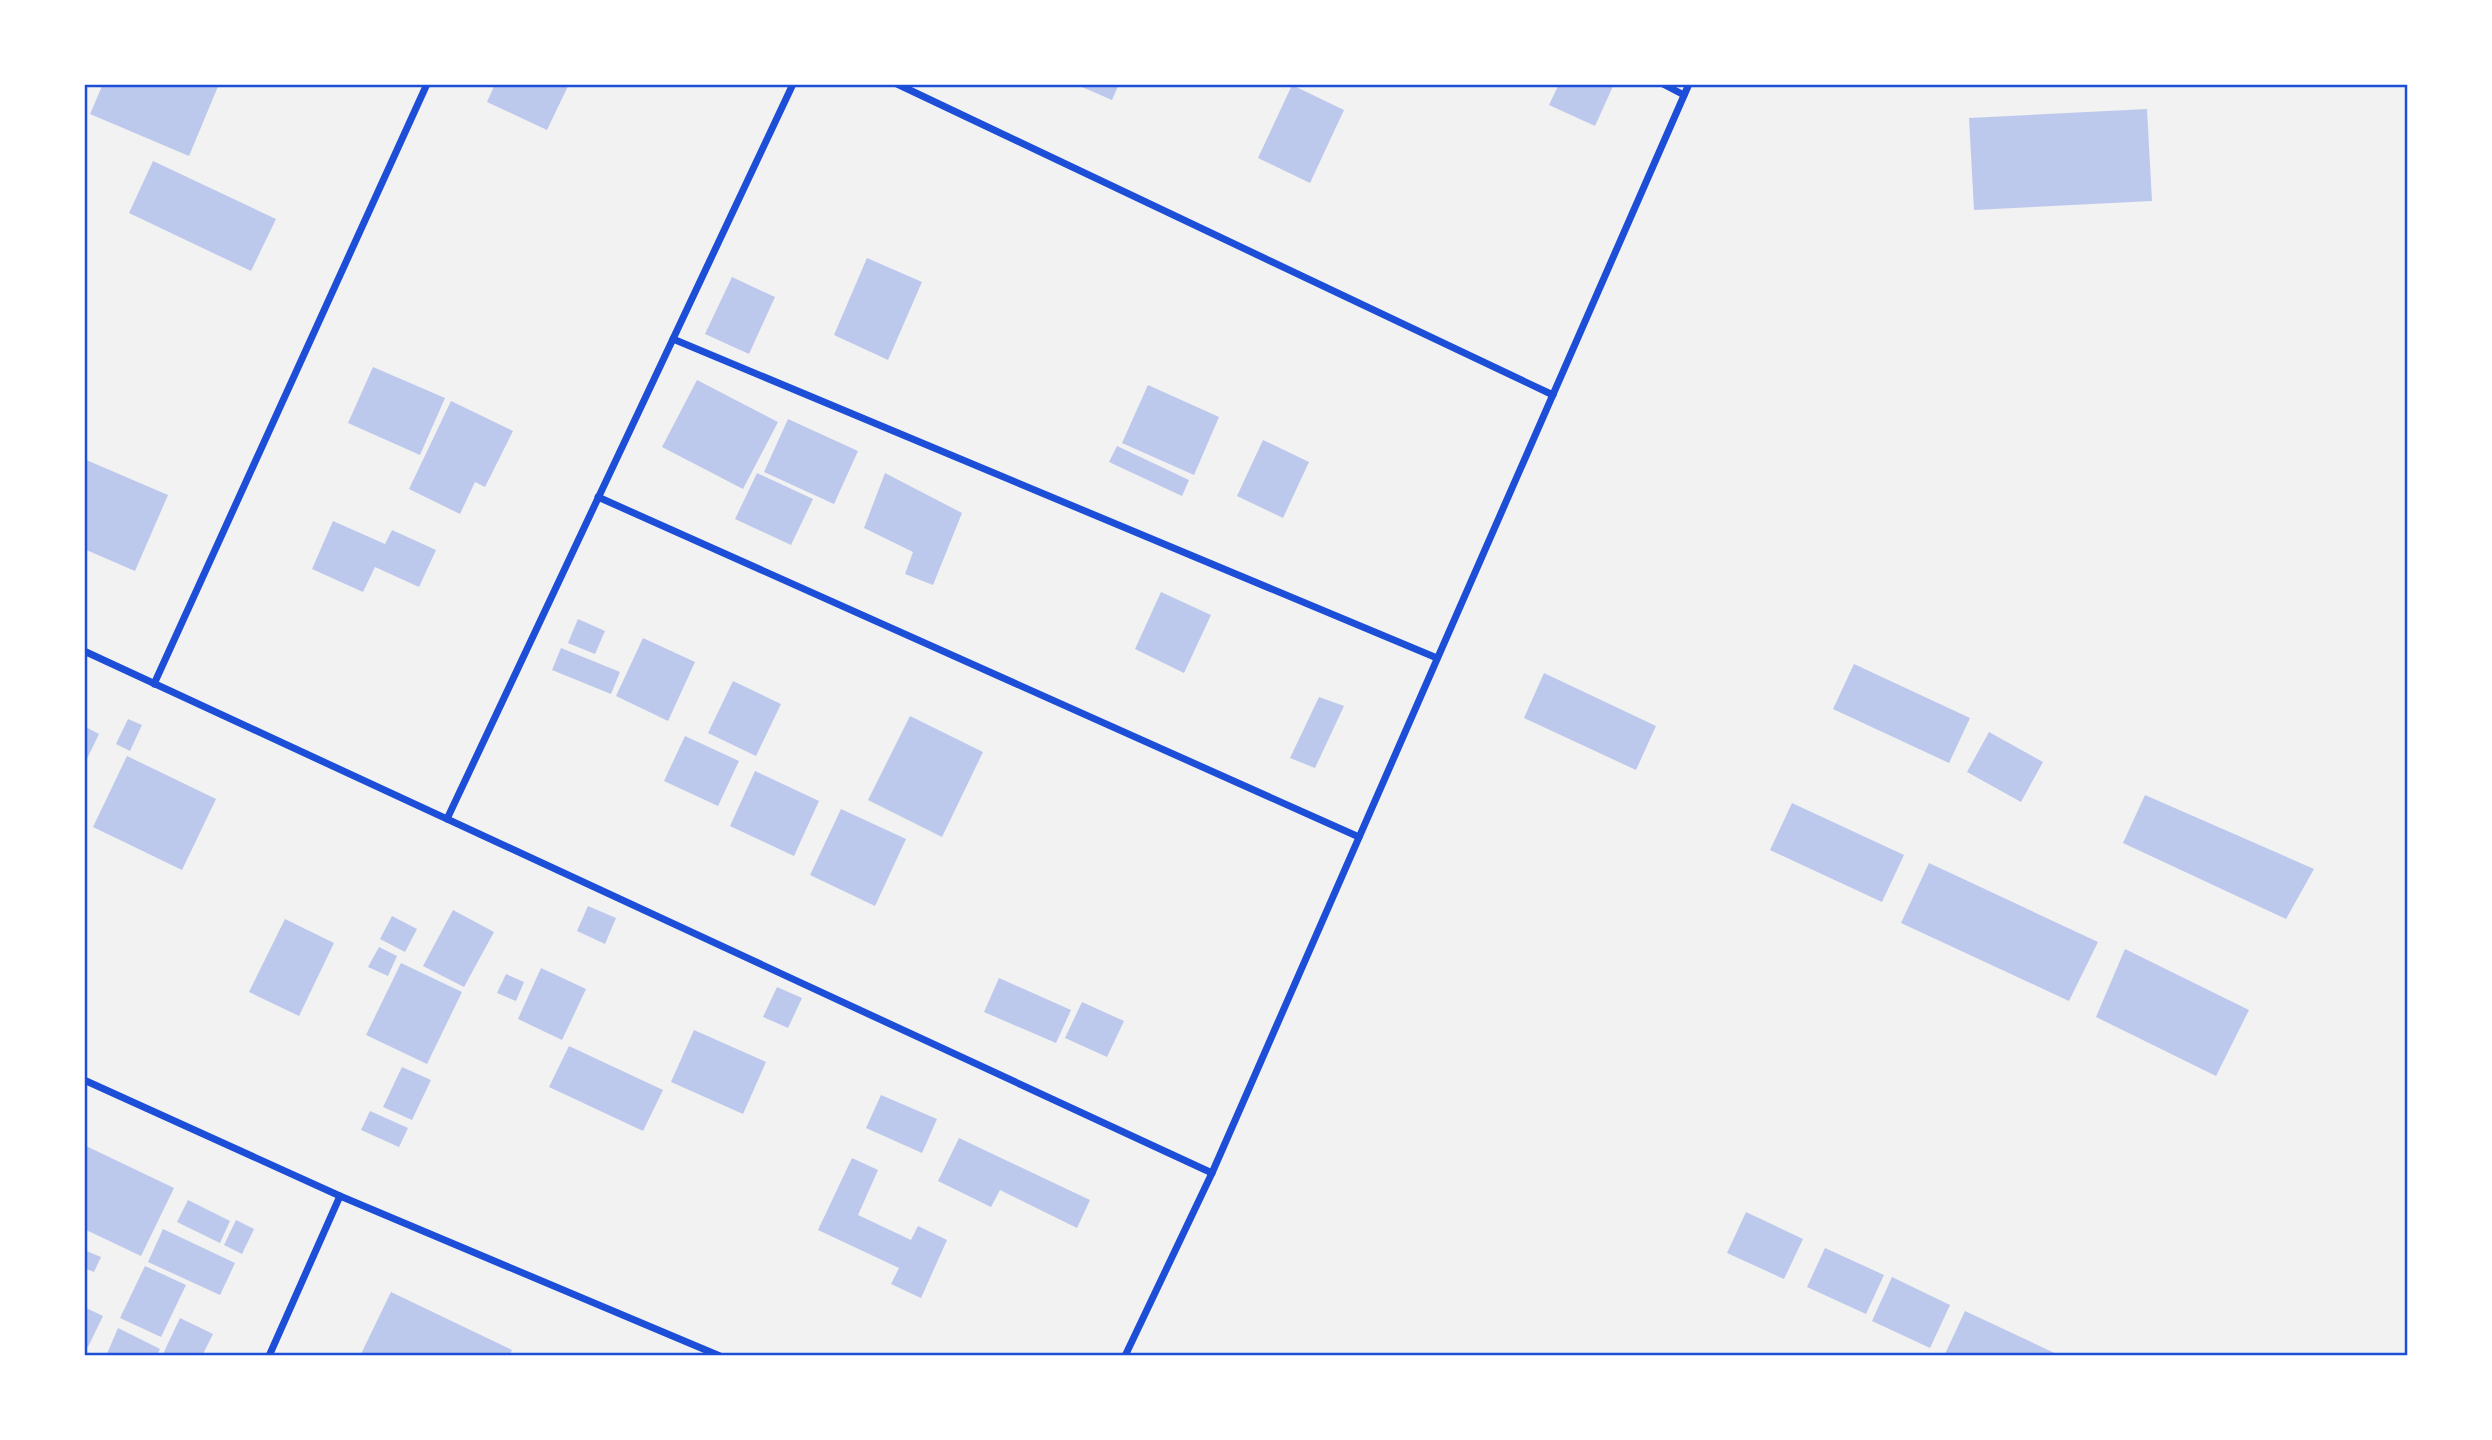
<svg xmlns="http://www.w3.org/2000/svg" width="2492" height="1440" viewBox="0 0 2492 1440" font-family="'Sofia Sans Condensed',sans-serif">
<rect width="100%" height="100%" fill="#f2f2f2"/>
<!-- building -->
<g fill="#bdc9ec">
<polygon points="103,84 219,84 189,156 90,114"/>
<polygon points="495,84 569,84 547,130 487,102"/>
<polygon points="1075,84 1119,84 1112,100"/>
<polygon points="1559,84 1614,84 1595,126 1549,105"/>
<polygon points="1292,85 1344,110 1310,183 1258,158"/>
<polygon points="2147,109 2152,201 1974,210 1969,118"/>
<polygon points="153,161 276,219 251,271 129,213"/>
<polygon points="867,258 922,282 888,360 834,335"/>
<polygon points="732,277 775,297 749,354 705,334"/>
<polygon points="373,367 445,398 420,455 348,423"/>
<polygon points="697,380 778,422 743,489 662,447"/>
<polygon points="1148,385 1219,417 1194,475 1122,443"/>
<polygon points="451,401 513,431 485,487 475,482 460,514 409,489"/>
<polygon points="788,419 858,451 834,504 764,472"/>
<polygon points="1263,440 1309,462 1283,518 1237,496"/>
<polygon points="1117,446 1189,480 1182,496 1109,462"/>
<polygon points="84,459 168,495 135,571 84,549"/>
<polygon points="757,473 813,499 791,545 735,519"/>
<polygon points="885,473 962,513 933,585 905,574 913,552 864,528"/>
<polygon points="333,521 385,544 392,530 436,550 419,587 375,567 363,592 312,569"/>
<polygon points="1161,592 1211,615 1184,673 1135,649"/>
<polygon points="578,619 605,631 595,654 568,643"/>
<polygon points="643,638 695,662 668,721 616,696"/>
<polygon points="561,648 620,672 611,694 552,670"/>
<polygon points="1854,664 1970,718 1949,763 1833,709"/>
<polygon points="1544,673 1656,726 1636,770 1524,718"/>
<polygon points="733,681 781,704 756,756 708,733"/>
<polygon points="1319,697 1344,706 1315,768 1290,758"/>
<polygon points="910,716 983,752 942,837 868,800"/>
<polygon points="128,719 142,725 130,751 116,744"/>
<polygon points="84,726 99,734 84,765"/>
<polygon points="1989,732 2043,762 2021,802 1967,772"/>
<polygon points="685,736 739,761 718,806 664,781"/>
<polygon points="127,756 216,799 182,870 93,827"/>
<polygon points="755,771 819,801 794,856 730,826"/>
<polygon points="2145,795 2314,869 2286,919 2123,843"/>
<polygon points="1792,803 1904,855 1882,902 1770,850"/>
<polygon points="841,809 906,839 875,906 810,875"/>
<polygon points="1929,863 2098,942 2069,1001 1901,923"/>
<polygon points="588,906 616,918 605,944 577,931"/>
<polygon points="453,910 494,932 464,987 423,966"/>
<polygon points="392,916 417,929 405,952 380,939"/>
<polygon points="285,919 334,943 299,1016 249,992"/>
<polygon points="379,947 397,956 388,976 368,967"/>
<polygon points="2125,949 2249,1010 2216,1076 2096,1017"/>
<polygon points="401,963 462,992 427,1064 366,1035"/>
<polygon points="541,968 586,989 562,1040 518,1019"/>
<polygon points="506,974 524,982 516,1001 497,993"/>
<polygon points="999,978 1071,1010 1056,1043 984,1012"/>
<polygon points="777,987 802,998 788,1028 763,1017"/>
<polygon points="1082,1002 1124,1021 1107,1057 1065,1038"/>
<polygon points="694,1030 766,1062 743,1114 671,1082"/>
<polygon points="569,1046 663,1090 643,1131 549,1087"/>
<polygon points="402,1067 431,1080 412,1120 383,1107"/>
<polygon points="881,1095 937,1119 922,1153 866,1128"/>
<polygon points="370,1111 408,1128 399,1147 361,1130"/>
<polygon points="959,1138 1090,1200 1077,1228 1000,1190 991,1207 938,1181"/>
<polygon points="84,1145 174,1188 141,1256 84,1229"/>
<polygon points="852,1158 878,1170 858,1215 911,1240 918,1226 947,1240 921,1298 891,1284 899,1268 818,1230"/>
<polygon points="188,1200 230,1221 220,1243 177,1222"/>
<polygon points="1746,1212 1803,1239 1784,1279 1727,1253"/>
<polygon points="236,1220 254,1229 242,1254 224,1245"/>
<polygon points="163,1229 235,1263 220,1295 148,1262"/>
<polygon points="1825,1248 1884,1275 1866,1314 1807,1287"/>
<polygon points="84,1250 101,1257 94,1272 84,1268"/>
<polygon points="145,1266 186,1285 161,1337 120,1318"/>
<polygon points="1892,1277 1950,1305 1930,1348 1872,1321"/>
<polygon points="391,1292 512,1350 509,1356 360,1356"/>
<polygon points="84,1307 103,1316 88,1347 84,1345"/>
<polygon points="1965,1311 2061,1356 1949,1356 1945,1354"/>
<polygon points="180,1318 213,1334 202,1356 163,1354"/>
<polygon points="118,1328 160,1349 157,1356 106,1356"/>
</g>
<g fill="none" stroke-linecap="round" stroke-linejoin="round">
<!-- minor -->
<g stroke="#1d4ed8" stroke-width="7">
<polyline points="897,84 1553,395"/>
<polyline points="1663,84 1684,95"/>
<polyline points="673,339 1437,658"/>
<polyline points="598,497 1359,837"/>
<polyline points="84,651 1212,1173"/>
<polyline points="154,684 427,84"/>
<polyline points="447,819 793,84"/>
<polyline points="84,1080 340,1196 720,1356"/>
<polyline points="269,1356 340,1196"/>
<polyline points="1125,1356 1212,1173 1689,84"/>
</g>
</g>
<!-- border -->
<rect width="2492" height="1440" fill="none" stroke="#ffffff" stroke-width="172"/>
<rect x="86" y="86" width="2320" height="1268" fill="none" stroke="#1d4ed8" stroke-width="2.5"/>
</svg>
